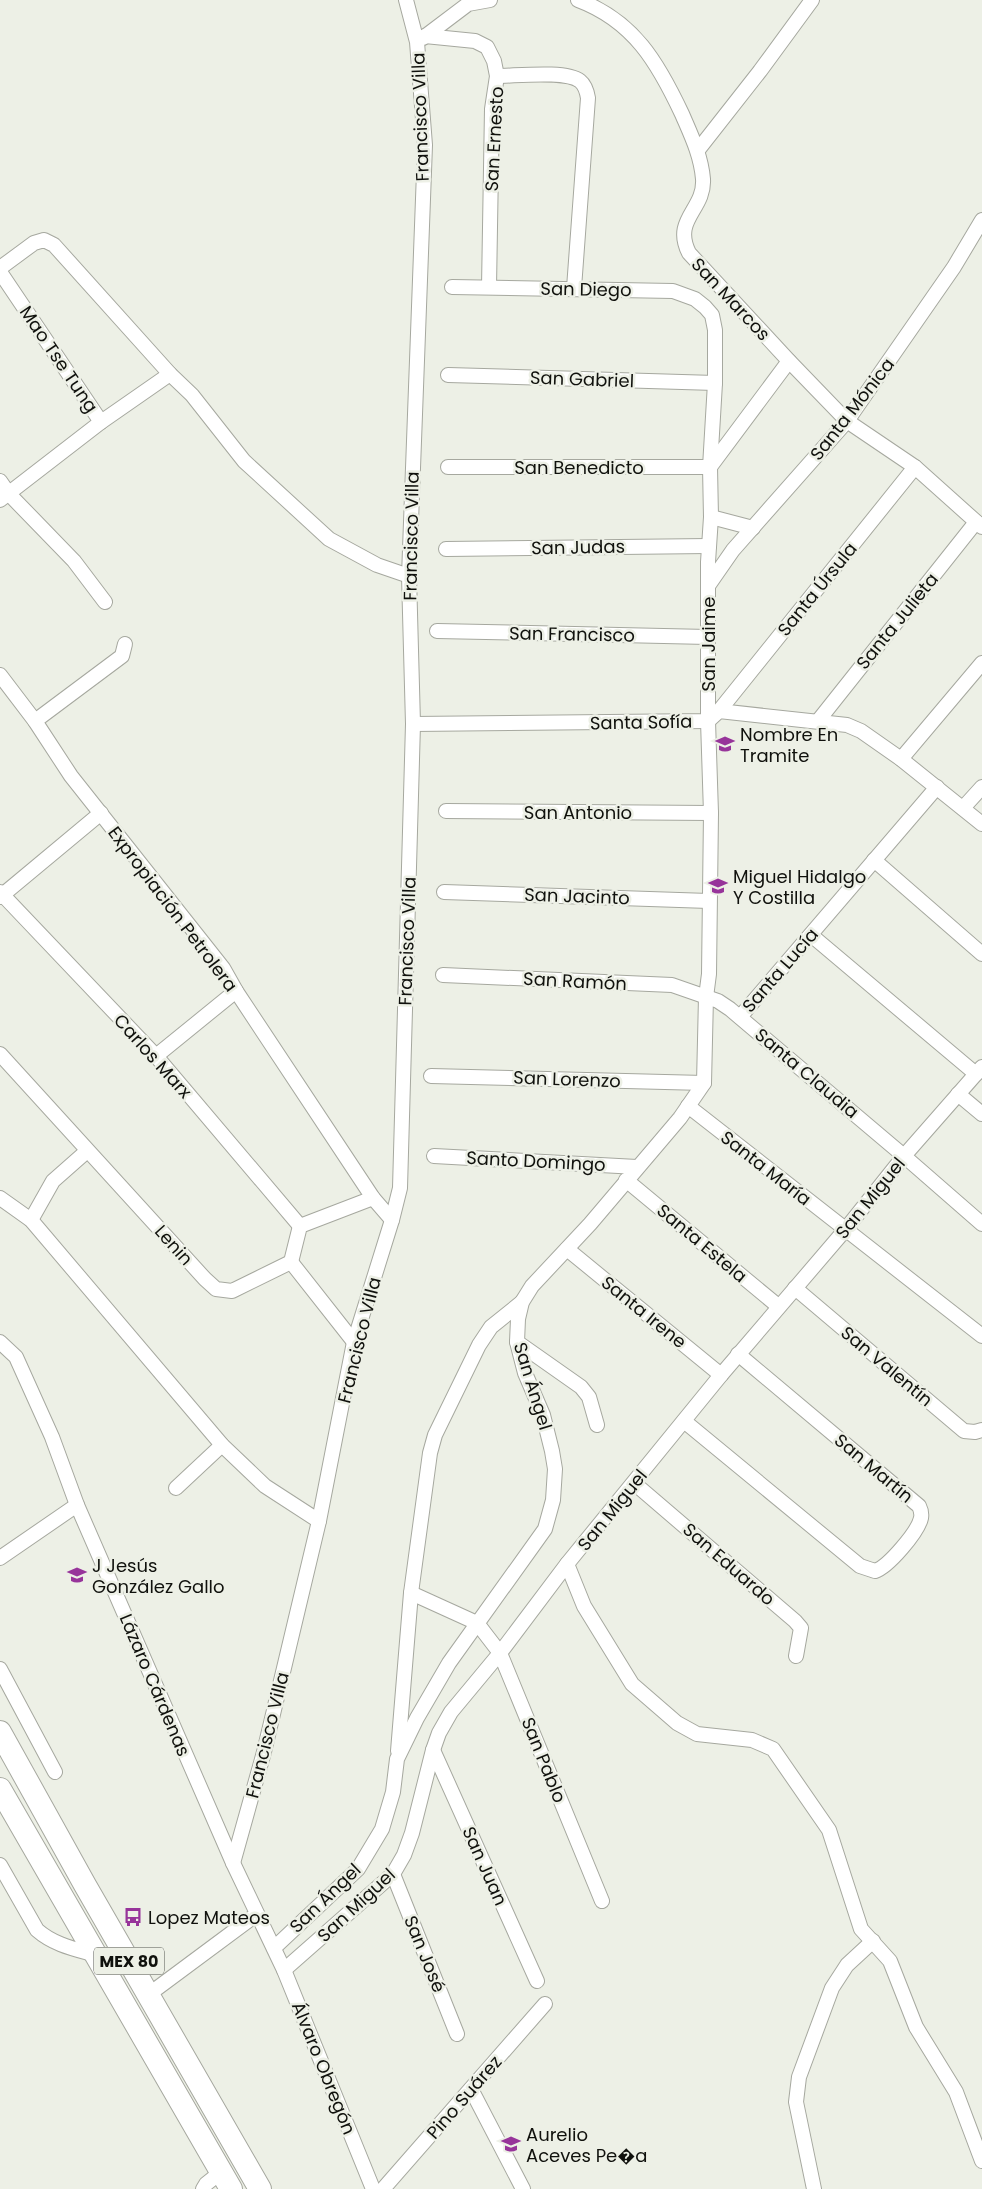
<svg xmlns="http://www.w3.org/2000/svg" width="982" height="2189" viewBox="0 0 982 2189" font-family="Poppins,sans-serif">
<rect width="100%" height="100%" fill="#edf0e6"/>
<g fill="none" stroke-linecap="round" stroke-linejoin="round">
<!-- minor casing -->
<g stroke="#a6a89f" stroke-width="16">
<g id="minor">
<path d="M578,0C634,21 658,63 682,114C691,135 701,155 703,179C705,210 672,219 689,253L789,361L847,421L915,467L982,527"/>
<polyline points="425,36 475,41 487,47 494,61 497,76 492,109 489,287"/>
<polyline points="423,38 468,4 490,0"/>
<path d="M497,76C516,76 566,70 580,81C585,85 587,92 588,98L574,288"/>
<polyline points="698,150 760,71 812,0"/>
<polyline points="0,268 34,243 44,240 54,245 170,374 192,395 244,461 329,539 377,565 409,576"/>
<polyline points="0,272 101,422"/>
<polyline points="448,375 715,383"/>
<polyline points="448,467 710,467 789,361"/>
<polyline points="0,481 9,494 74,561 105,602"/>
<polyline points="0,500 101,422 170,374"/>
<polyline points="711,517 753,528"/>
<polyline points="446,549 709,546"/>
<polyline points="708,586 733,550 847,421 954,267 982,220"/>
<polyline points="437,631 708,637"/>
<polyline points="0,675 35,721 71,776 223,968 236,991 373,1198 392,1220"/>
<polyline points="719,711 915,467"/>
<polyline points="35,721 122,656 125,644"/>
<polyline points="818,721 976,522"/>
<polyline points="413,724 708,721 719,711 847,725 861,731 901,759 982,824"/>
<polyline points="901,759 982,663"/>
<polyline points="963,808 982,787"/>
<polyline points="446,811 711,813"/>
<polyline points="874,860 982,954"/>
<polyline points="0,892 156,1056 300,1226"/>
<polyline points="444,892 709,901"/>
<polyline points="0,897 101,813"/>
<polyline points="811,935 976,1074"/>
<polyline points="443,975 672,985 718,1001 730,1009 904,1156 982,1224"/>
<polyline points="740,1017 937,787"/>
<polyline points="0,1054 205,1279 216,1289 232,1291 291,1262 300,1226 373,1198"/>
<polyline points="156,1056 236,991"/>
<polyline points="431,1076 704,1083"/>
<polyline points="958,1094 982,1114"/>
<polyline points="688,1106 982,1336"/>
<polyline points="434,1156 637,1167"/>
<polyline points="626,1180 778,1306"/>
<polyline points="0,1198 31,1220 222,1445 265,1486 319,1521"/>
<polyline points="31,1220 53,1181 87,1151"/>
<polyline points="567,1249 721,1375"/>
<polyline points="291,1262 354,1342"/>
<polyline points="795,1288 964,1431 975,1432 982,1430"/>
<polyline points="0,1342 16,1357 52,1437 77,1505 233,1863 284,1970 373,2189"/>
<polyline points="517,1342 581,1387 589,1397 597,1425"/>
<path d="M684,1421L860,1566L875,1571C888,1567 918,1532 921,1518C922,1513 921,1510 919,1506L738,1354"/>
<polyline points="634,1483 795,1621 801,1628 796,1656"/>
<polyline points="176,1488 222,1445"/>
<polyline points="0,1558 77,1505"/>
<polyline points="567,1564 584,1606 632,1684 677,1723 697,1734 752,1740 773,1749 829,1830 861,1929 890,1961 916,2027 956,2092 982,2161"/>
<polyline points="411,1593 477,1623 500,1653 602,1901"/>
<polyline points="0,1669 55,1772"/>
<polyline points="433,1750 537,1981"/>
<polyline points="398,1751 411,1593 430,1453 435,1435 479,1345 491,1327 522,1302"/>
<polyline points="233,1863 264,1752 319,1521 354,1342 392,1220 400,1188 413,724 409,576 425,145 417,42 406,0"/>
<path d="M0,1865L37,1930C54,1945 75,1949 96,1955"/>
<polyline points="393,1874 457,2034"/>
<polyline points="274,1948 358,1869 382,1829 393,1792 397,1759 417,1718 449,1663 545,1529 553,1500 555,1469 552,1451 543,1415 525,1373 517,1342 518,1319 522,1302 532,1286 590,1224 680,1118 704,1083 706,997 709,974 711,813 708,721 708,562 711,517 710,467 715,383 715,330 712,315 705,307 695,299 673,291 452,287"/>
<polyline points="284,1970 393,1874 404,1855 412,1833 433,1750 439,1733 451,1712 500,1653 567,1564 721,1375 845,1230 904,1156 982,1067"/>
<polyline points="148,1995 257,1914"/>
<polyline points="471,2089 523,2189"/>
<polyline points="203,2189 206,2184 221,2172"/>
<polyline points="383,2189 545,2004"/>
<polyline points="814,2189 796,2102 799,2077 832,1988 847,1965 873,1941"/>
</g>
</g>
<!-- primary casing -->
<g stroke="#a6a89f" stroke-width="24">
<g id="primary">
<polyline points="0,1732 85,1885 260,2189"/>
<polyline points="0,1789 231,2189"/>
</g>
</g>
<!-- minor -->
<use href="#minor" stroke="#fff" stroke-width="14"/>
<!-- primary -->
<use href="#primary" stroke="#fff" stroke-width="22"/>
</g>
<!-- icons -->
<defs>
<g id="school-bare" transform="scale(1.5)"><path d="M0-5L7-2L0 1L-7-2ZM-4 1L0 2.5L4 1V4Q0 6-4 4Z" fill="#97349a" stroke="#edf0e6" stroke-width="2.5" paint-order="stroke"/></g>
<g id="bus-bare" transform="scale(1.5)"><path d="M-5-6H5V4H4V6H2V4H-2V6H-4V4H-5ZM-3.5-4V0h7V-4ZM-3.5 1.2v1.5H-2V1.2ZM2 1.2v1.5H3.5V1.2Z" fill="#97349a" stroke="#edf0e6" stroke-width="2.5" paint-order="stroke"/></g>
</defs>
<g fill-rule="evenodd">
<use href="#school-bare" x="725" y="744"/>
<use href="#school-bare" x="718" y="886"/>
<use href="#school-bare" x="77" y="1575"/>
<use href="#bus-bare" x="133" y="1917"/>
<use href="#school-bare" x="511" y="2144"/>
</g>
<g text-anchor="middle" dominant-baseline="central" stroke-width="5" stroke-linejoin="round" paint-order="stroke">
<!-- shield labels -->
<rect fill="#edf0e6" stroke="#52544e" stroke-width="1" x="94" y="1947.5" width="70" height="27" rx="4"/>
<g font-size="16" font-weight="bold" fill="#10110d">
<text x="129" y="1961">MEX 80</text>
</g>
<!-- street labels -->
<g font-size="18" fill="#10110d" stroke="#edf0e6">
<text transform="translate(420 117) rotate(-92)">Francisco Villa</text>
<text transform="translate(494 139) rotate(-87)">San Ernesto</text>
<text transform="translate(586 289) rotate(1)">San Diego</text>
<text transform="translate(731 299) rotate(47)">San Marcos</text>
<text transform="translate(59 359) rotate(56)">Mao Tse Tung</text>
<text transform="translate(582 379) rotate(2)">San Gabriel</text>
<text transform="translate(852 409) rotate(-52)">Santa Mónica</text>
<text x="579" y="467">San Benedicto</text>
<text transform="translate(411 536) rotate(-89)">Francisco Villa</text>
<text transform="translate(578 547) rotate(-1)">San Judas</text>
<text transform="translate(817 589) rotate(-51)">Santa Úrsula</text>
<text transform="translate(897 621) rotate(-51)">Santa Julieta</text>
<text transform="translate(572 634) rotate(1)">San Francisco</text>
<text transform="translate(708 644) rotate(-90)">San Jaime</text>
<text transform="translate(641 722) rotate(-1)">Santa Sofía</text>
<text x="578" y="812">San Antonio</text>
<text transform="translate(577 896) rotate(2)">San Jacinto</text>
<text transform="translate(173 909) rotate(53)">Expropiación Petrolera</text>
<text transform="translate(407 941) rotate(-88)">Francisco Villa</text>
<text transform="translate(780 970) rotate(-49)">Santa Lucía</text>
<text transform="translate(575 981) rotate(3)">San Ramón</text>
<text transform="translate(153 1056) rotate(48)">Carlos Marx</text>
<text transform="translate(807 1073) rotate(40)">Santa Claudia</text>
<text transform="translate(567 1079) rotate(2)">San Lorenzo</text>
<text transform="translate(536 1161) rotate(3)">Santo Domingo</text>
<text transform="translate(766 1168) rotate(38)">Santa María</text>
<text transform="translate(870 1198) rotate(-51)">San Miguel</text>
<text transform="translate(702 1243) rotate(40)">Santa Estela</text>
<text transform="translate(174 1245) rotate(48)">Lenin</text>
<text transform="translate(644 1312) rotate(39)">Santa Irene</text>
<text transform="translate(359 1340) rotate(-76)">Francisco Villa</text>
<text transform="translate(887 1366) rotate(40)">San Valentín</text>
<text transform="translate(533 1386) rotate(73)">San Ángel</text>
<text transform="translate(874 1468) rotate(40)">San Martín</text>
<text transform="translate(612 1510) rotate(-51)">San Miguel</text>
<text transform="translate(729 1564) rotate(41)">San Eduardo</text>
<text transform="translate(155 1685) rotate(67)">Lázaro Cárdenas</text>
<text transform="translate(267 1735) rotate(-76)">Francisco Villa</text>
<text transform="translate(544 1760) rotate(68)">San Pablo</text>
<text transform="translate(485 1866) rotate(66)">San Juan</text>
<text transform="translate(325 1898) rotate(-44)">San Ángel</text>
<text transform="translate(356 1905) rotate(-43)">San Miguel</text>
<text transform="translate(425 1954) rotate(68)">San José</text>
<text transform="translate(324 2068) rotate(68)">Álvaro Obregón</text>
<text transform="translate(464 2097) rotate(-49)">Pino Suárez</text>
</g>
<!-- poi labels -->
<g font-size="18" fill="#10110d" stroke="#edf0e6" text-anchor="start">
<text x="740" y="734">Nombre En<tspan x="740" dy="21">Tramite</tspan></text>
<text x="733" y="876">Miguel Hidalgo<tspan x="733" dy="21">Y Costilla</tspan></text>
<text x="92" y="1565">J Jesús<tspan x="92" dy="21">González Gallo</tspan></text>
<text x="148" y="1917">Lopez Mateos</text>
<text x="526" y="2134">Aurelio<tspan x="526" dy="21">Aceves Pe�a</tspan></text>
</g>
</g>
</svg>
